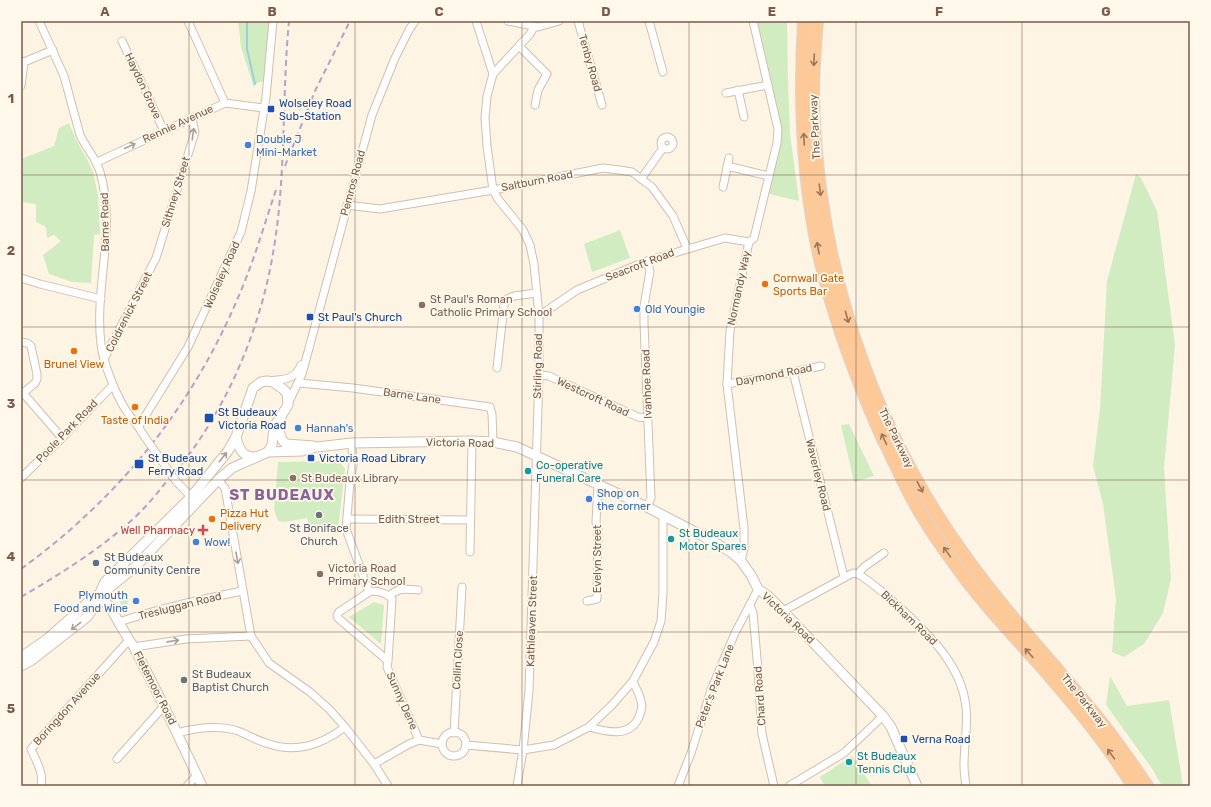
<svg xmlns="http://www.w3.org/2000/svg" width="1211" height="807" viewBox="0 0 1211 807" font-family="Rubik,sans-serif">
<rect width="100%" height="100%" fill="#fef4e4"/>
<!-- green -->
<g fill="#d1ecc1">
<polygon points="238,21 270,21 264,81 255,84 254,88 241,47"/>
<polygon points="753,21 787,21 788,83 790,133 799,201 765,193 778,129"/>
<polygon points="69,123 76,140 88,161 93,172 98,195 100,234 94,235 91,283 72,282 49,274 43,255 61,241 54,235 47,238 46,227 36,222 36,204 21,202 21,159 54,146 59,128"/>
<polygon points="1136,174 1141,178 1157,211 1175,345 1164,468 1171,579 1163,613 1144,644 1124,657 1112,652 1116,598 1103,504 1093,466 1100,409 1107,281"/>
<polygon points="620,230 630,258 592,272 584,244"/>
<polygon points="849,424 874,476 854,482 841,425"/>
<polygon points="339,461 345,469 338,529 311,529 307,518 284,522 278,521 274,510 278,462"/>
<polygon points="129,595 126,613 120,602"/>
<polygon points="374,602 384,605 381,644 349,617"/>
<polygon points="1110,676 1127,706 1169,700 1183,786 1162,786 1153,770 1106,705"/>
<polygon points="852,756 872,786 825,786 820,777"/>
</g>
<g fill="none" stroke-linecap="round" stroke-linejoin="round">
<!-- stream -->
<polyline stroke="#9ccfdb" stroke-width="2" points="247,21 247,49 255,84"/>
<!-- minor casing -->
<g stroke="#d2bfac" stroke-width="9">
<g id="minor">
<path d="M39,21L64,76L80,135C86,148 96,158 100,172C117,229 94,287 101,344C103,363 118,401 130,416C135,424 138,424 142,433"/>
<polyline points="188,21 225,103"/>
<polyline points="476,21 493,74 487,96 485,118 487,146 493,190 498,199 523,230 530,245 534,264 539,316 539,375 529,691 523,750 517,786"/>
<polyline points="508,21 538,27 559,21"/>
<polyline points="578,21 602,105"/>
<polyline points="649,21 663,72"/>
<polyline points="122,41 164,131"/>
<polyline points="519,46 547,74 538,90 535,105"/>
<polyline points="21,61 24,62 53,50"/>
<polyline points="493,74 530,34 534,27"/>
<polyline points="21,86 24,62"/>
<polyline points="738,90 744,117"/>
<polyline points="726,93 768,85"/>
<circle cx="667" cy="143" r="6"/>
<polyline points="97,162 225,103 263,108"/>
<polyline points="727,166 769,176"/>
<polyline points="641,179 663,148"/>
<polyline points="723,187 729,158"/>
<polyline points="347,205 380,209 493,190 603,168 619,170 632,172 652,187 673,216 687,248"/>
<polyline points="21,278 40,284 101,299"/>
<polyline points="539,316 577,290 647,261 725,238 749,242"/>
<polyline points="21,342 27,343 31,346 37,374 37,379 35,383 21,395"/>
<polyline points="104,359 156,258 195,132 192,119"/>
<polyline points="497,368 504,305 507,299 514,296 537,293"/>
<polyline points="793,372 844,577"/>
<polyline points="539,375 549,376 638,417 648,418"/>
<path d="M268,381C284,379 294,381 301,365"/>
<polyline points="299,383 353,388 490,407 492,414 493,442"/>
<polyline points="727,384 793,372 821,366"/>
<polyline points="23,393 62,438"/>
<polyline points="288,404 302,374 372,115 395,58 409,30 415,21"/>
<polyline points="139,426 188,347 241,232 251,191 266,97 273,21"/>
<polyline points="352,443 353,465 350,481 346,529 369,592"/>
<polyline points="21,478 62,438 113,385"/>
<polyline points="218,480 225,488 251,636 269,663 310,692 329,709 345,727 374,764 388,786"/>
<polyline points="176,481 194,500"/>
<polyline points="647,507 651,498 644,323 644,306 650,271 647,261"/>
<polyline points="348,519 470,520"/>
<polyline points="470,552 472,441"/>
<polyline points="741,561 744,548 744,528 727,384 730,331 749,242 754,238 777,143 778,129 753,21"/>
<path d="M858,574C876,585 892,600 907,614C934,640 962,668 966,707C968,726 964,746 964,765C964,772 965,779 966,786"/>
<path d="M389,596C399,587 406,589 418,590"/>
<polyline points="587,601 597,599 598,529 596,522 598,484"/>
<polyline points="750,605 753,613 758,670 762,734 774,786"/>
<polyline points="783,611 853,573 858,574 864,567 884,553"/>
<path d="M119,622C161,608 199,600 242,591"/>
<polyline points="134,647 186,639 251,636"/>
<path d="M388,661L338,618L337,615L339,612L369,592C376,590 387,593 392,599L388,661L387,667L419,740"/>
<path d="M589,727C607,732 630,738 639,717C641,712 643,707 641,701C640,695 635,687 633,681"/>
<circle cx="454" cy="744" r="12"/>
<path d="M177,733C196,728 215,725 235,730C245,733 255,740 266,743C296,754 321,745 345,727"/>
<polyline points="454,733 462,587"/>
<polyline points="466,745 523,750 554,745 589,727 612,705 633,681 654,642 661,621 663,593 663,515"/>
<polyline points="117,759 164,706"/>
<polyline points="374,764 409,744 419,740 442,744"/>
<path d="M41,786C44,774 36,760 31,749L129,640"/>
<polyline points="187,786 197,775"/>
<polyline points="678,786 691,753 711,690 735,633 758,589"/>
<polyline points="789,786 844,753 883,716"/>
</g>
</g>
<!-- tertiary casing -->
<g stroke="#d2bfac" stroke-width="11">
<g id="tertiary">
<path d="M281,419C279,429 278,437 286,444L314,446"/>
<path d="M236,437C239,449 243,458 256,457"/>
<polyline points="98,595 110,607 129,640 134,647 164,706 202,786"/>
<polyline points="21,657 46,640 78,612 90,600 108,589 136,566 218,480 232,468 268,452 302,451 317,447 352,443 472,441 493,442 517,447 647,507 701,535 731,552 741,561 751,575 758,589 768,596 783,611 883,716 891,727 917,786"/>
<path d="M21,666L32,660L87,617C96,607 99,594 105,582L191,497L228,451L236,437L253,388L261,382L267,381L273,382L283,389L287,393L288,405L274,427L272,445L268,452"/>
</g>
</g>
<!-- trunk casing -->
<g stroke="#dcd4cf" stroke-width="14">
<g id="trunk">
<path d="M804,21C799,106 803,196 825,279C839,333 859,385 882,437C895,462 906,490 921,514C934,536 950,558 965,578C988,609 1015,637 1041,666C1074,704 1107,743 1133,786"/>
<path d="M817,21C815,45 813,70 813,94C816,260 869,425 967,559C1004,611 1048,657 1088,706C1110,731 1128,758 1147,786"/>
</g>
</g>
<!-- minor -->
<use href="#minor" stroke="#fff" stroke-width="7"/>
<!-- tertiary -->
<use href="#tertiary" stroke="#fff" stroke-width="9"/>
<!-- trunk -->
<use href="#trunk" stroke="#fdc998" stroke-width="12"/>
<!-- rail -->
<g stroke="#b8a1c8" stroke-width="2" stroke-dasharray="6 4" stroke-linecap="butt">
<polyline points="285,166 315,91 350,21"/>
<path d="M21,569C120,497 193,406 240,293C255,258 265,222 277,187"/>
<path d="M21,597C60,574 99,550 132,520C145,508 156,495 166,482C174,473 181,465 188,456C234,394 264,317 275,241C286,168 282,94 289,21"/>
</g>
<!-- minor-bridge casing -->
<g stroke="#d2bfac" stroke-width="9" stroke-linecap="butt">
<polyline id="minor-bridge" points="142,433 176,481"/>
</g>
<!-- minor-bridge -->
<use href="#minor-bridge" stroke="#fff" stroke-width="7"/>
</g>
<!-- one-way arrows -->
<defs><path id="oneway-shaft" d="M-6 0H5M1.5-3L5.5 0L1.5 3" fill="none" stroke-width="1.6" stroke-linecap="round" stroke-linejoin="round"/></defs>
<g stroke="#99765c">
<use href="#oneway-shaft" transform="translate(814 60) rotate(93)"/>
<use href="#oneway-shaft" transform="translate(804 139) rotate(-93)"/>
<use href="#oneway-shaft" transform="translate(820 190) rotate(83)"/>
<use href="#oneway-shaft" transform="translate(818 248) rotate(-101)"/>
<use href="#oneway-shaft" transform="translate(847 317) rotate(74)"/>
<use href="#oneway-shaft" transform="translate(884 439) rotate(-115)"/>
<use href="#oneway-shaft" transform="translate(920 487) rotate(62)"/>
<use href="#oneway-shaft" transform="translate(947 552) rotate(-125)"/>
<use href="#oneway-shaft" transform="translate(1029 653) rotate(-132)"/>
<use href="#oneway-shaft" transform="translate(1111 754) rotate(-126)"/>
</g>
<g stroke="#ae9d91">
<use href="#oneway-shaft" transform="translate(193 134) rotate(-82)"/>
<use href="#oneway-shaft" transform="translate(130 146) rotate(-25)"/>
<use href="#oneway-shaft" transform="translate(223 457) rotate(-51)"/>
<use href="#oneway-shaft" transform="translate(237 558) rotate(80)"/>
<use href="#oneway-shaft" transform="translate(76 626) rotate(142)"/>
<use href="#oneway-shaft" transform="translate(173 641) rotate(-8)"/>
</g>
<!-- grid -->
<path fill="none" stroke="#785b48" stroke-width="1" stroke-opacity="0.55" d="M189,21V786M355,21V786M522,21V786M689,21V786M856,21V786M1022,21V786M21,175H1190M21,327H1190M21,480H1190M21,632H1190"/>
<!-- markers -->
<g fill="#1a4fb4" stroke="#fff8eb" stroke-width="1.5">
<rect x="267" y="105" width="8" height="8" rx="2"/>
<rect x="306" y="313" width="8" height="8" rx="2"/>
<rect x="204" y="413" width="10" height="10" rx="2"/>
<rect x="307" y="454" width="8" height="8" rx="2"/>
<rect x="134" y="459" width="10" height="10" rx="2"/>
<rect x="900" y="735" width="8" height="8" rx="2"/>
</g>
<g fill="#3f7fe0" stroke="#fff8eb" stroke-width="1.5">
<circle cx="248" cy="145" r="4"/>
<circle cx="637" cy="309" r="4"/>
<circle cx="298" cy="428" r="4"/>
<circle cx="589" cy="499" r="4"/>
<circle cx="196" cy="542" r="4"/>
<circle cx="136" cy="601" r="4"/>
</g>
<g fill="#e8710a" stroke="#fff8eb" stroke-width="1.5">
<circle cx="765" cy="284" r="4"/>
<circle cx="74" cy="351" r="4"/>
<circle cx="135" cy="407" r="4"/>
<circle cx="212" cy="519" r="4"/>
</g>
<g fill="#8d6e63" stroke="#fff8eb" stroke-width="1.5">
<circle cx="422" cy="305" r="4"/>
<circle cx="293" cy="478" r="4"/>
<circle cx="320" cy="574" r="4"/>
</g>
<g fill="#0f9aa8" stroke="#fff8eb" stroke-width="1.5">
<circle cx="528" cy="471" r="4"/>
<circle cx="671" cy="539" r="4"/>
<circle cx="849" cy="762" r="4"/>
</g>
<g fill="#6b7280" stroke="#fff8eb" stroke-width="1.5">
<circle cx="319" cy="515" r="4"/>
<circle cx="184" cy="680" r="4"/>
</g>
<path fill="#e0444e" stroke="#fff8eb" stroke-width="1.5" d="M201 524h4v4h4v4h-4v4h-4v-4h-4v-4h4z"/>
<circle fill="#5c6f8a" stroke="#fff8eb" stroke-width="1.5" cx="96" cy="563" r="4"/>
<g text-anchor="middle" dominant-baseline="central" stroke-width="3.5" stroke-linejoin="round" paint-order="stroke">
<!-- street labels -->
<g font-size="11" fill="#785b48" stroke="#fff8eb">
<text transform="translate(590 63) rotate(74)">Tenby Road</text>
<text transform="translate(143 86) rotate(65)">Haydon Grove</text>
<text transform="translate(178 124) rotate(-25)">Rennie Avenue</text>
<text transform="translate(815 127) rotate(-93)">The Parkway</text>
<text transform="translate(537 181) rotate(-11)">Saltburn Road</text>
<text transform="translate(353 183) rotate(-75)">Pemros Road</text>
<text transform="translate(176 192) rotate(-73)">Sithney Street</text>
<text transform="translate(105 222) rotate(-91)">Barne Road</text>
<text transform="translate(640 265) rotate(-21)">Seacroft Road</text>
<text transform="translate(222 275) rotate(-66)">Wolseley Road</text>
<text transform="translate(739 288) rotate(-78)">Normandy Way</text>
<text transform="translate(129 312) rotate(-63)">Coldrenick Street</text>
<text transform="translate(538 366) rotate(-89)">Stirling Road</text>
<text transform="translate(774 375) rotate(-11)">Daymond Road</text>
<text transform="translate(647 384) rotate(-92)">Ivanhoe Road</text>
<text transform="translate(412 396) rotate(8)">Barne Lane</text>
<text transform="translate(593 397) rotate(25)">Westcroft Road</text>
<text transform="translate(67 431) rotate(-46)">Poole Park Road</text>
<text transform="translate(896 438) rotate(64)">The Parkway</text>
<text transform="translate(460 443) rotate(1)">Victoria Road</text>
<text transform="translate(818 475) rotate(76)">Waverley Road</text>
<text x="409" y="519">Edith Street</text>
<text transform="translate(597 559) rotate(-90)">Evelyn Street</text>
<text transform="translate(180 606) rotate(-14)">Tresluggan Road</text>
<text transform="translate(788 618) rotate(44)">Victoria Road</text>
<text transform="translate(909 618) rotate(44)">Bickham Road</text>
<text transform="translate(532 621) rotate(-88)">Kathleaven Street</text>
<text transform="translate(458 660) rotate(-87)">Collin Close</text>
<text transform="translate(715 686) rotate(-69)">Peter's Park Lane</text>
<text transform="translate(155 688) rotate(63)">Fletemoor Road</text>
<text transform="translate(760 696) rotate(-94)">Chard Road</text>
<text transform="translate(402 701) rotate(66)">Sunny Dene</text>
<text transform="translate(1084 701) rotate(51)">The Parkway</text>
<text transform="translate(67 709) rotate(-48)">Boringdon Avenue</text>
</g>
<!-- transit labels -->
<g font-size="11" fill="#164399" stroke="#fff8eb" text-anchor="start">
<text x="279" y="103">Wolseley Road<tspan x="279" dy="13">Sub-Station</tspan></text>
<text x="318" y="317">St Paul's Church</text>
<text x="218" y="412">St Budeaux<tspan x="218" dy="13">Victoria Road</tspan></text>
<text x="148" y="458">St Budeaux<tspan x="148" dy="13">Ferry Road</tspan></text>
<text x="319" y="458">Victoria Road Library</text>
<text x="912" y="739">Verna Road</text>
</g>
<!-- shop labels -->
<g font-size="11" fill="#366cbe" stroke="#fff8eb" text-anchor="start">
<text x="256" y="139">Double J<tspan x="256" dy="13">Mini-Market</tspan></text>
<text x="645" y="309">Old Youngie</text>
<text x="306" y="428">Hannah's</text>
<text x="597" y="493">Shop on<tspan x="597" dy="13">the corner</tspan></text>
<text x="204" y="542">Wow!</text>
<text x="128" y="595" text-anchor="end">Plymouth<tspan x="128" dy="13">Food and Wine</tspan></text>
</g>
<!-- food labels -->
<g font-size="11" fill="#c56008" stroke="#fff8eb" text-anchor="start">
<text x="773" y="278">Cornwall Gate<tspan x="773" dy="13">Sports Bar</tspan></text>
<text x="74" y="364" text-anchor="middle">Brunel View</text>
<text x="135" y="420" text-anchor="middle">Taste of India</text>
<text x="220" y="513">Pizza Hut<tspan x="220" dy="13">Delivery</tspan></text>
</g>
<!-- education labels -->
<g font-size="11" fill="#785e54" stroke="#fff8eb" text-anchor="start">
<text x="430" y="299">St Paul's Roman<tspan x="430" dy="13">Catholic Primary School</tspan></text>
<text x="301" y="478">St Budeaux Library</text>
<text x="328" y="568">Victoria Road<tspan x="328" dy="13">Primary School</tspan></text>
</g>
<!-- culture labels -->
<g font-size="11" fill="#0d838f" stroke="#fff8eb" text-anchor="start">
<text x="536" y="465">Co-operative<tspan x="536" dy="13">Funeral Care</tspan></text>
<text x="679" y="533">St Budeaux<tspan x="679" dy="13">Motor Spares</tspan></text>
<text x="857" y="756">St Budeaux<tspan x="857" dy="13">Tennis Club</tspan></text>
</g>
<!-- worship labels -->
<g font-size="11" fill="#5b616d" stroke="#fff8eb">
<text x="319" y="528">St Boniface<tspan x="319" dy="13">Church</tspan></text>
<text x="192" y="674" text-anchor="start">St Budeaux<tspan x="192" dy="13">Baptist Church</tspan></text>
</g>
<!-- health labels -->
<g font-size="11" fill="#be3a42" stroke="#fff8eb" text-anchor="end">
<text x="195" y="530">Well Pharmacy</text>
</g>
<!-- service labels -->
<g font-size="11" fill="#4e5e75" stroke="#fff8eb" text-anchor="start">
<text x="104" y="557">St Budeaux<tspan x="104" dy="13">Community Centre</tspan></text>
</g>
<!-- district labels -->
<g font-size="15" font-weight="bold" letter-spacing="1" fill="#8b639c" stroke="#fff8eb">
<text x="282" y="495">ST BUDEAUX</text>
</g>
</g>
<!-- border -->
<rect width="1211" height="807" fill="none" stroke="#fff8eb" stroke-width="44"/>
<rect x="22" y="22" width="1167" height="763" fill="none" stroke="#785b48" stroke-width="1.5"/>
<g font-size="13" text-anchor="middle" font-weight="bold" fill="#785b48">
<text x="105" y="16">A</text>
<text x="272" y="16">B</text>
<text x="439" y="16">C</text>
<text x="606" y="16">D</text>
<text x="772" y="16">E</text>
<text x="939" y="16">F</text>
<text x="1106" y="16">G</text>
<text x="11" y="103">1</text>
<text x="11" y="255">2</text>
<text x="11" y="408">3</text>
<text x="11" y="561">4</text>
<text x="11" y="713">5</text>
</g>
</svg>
